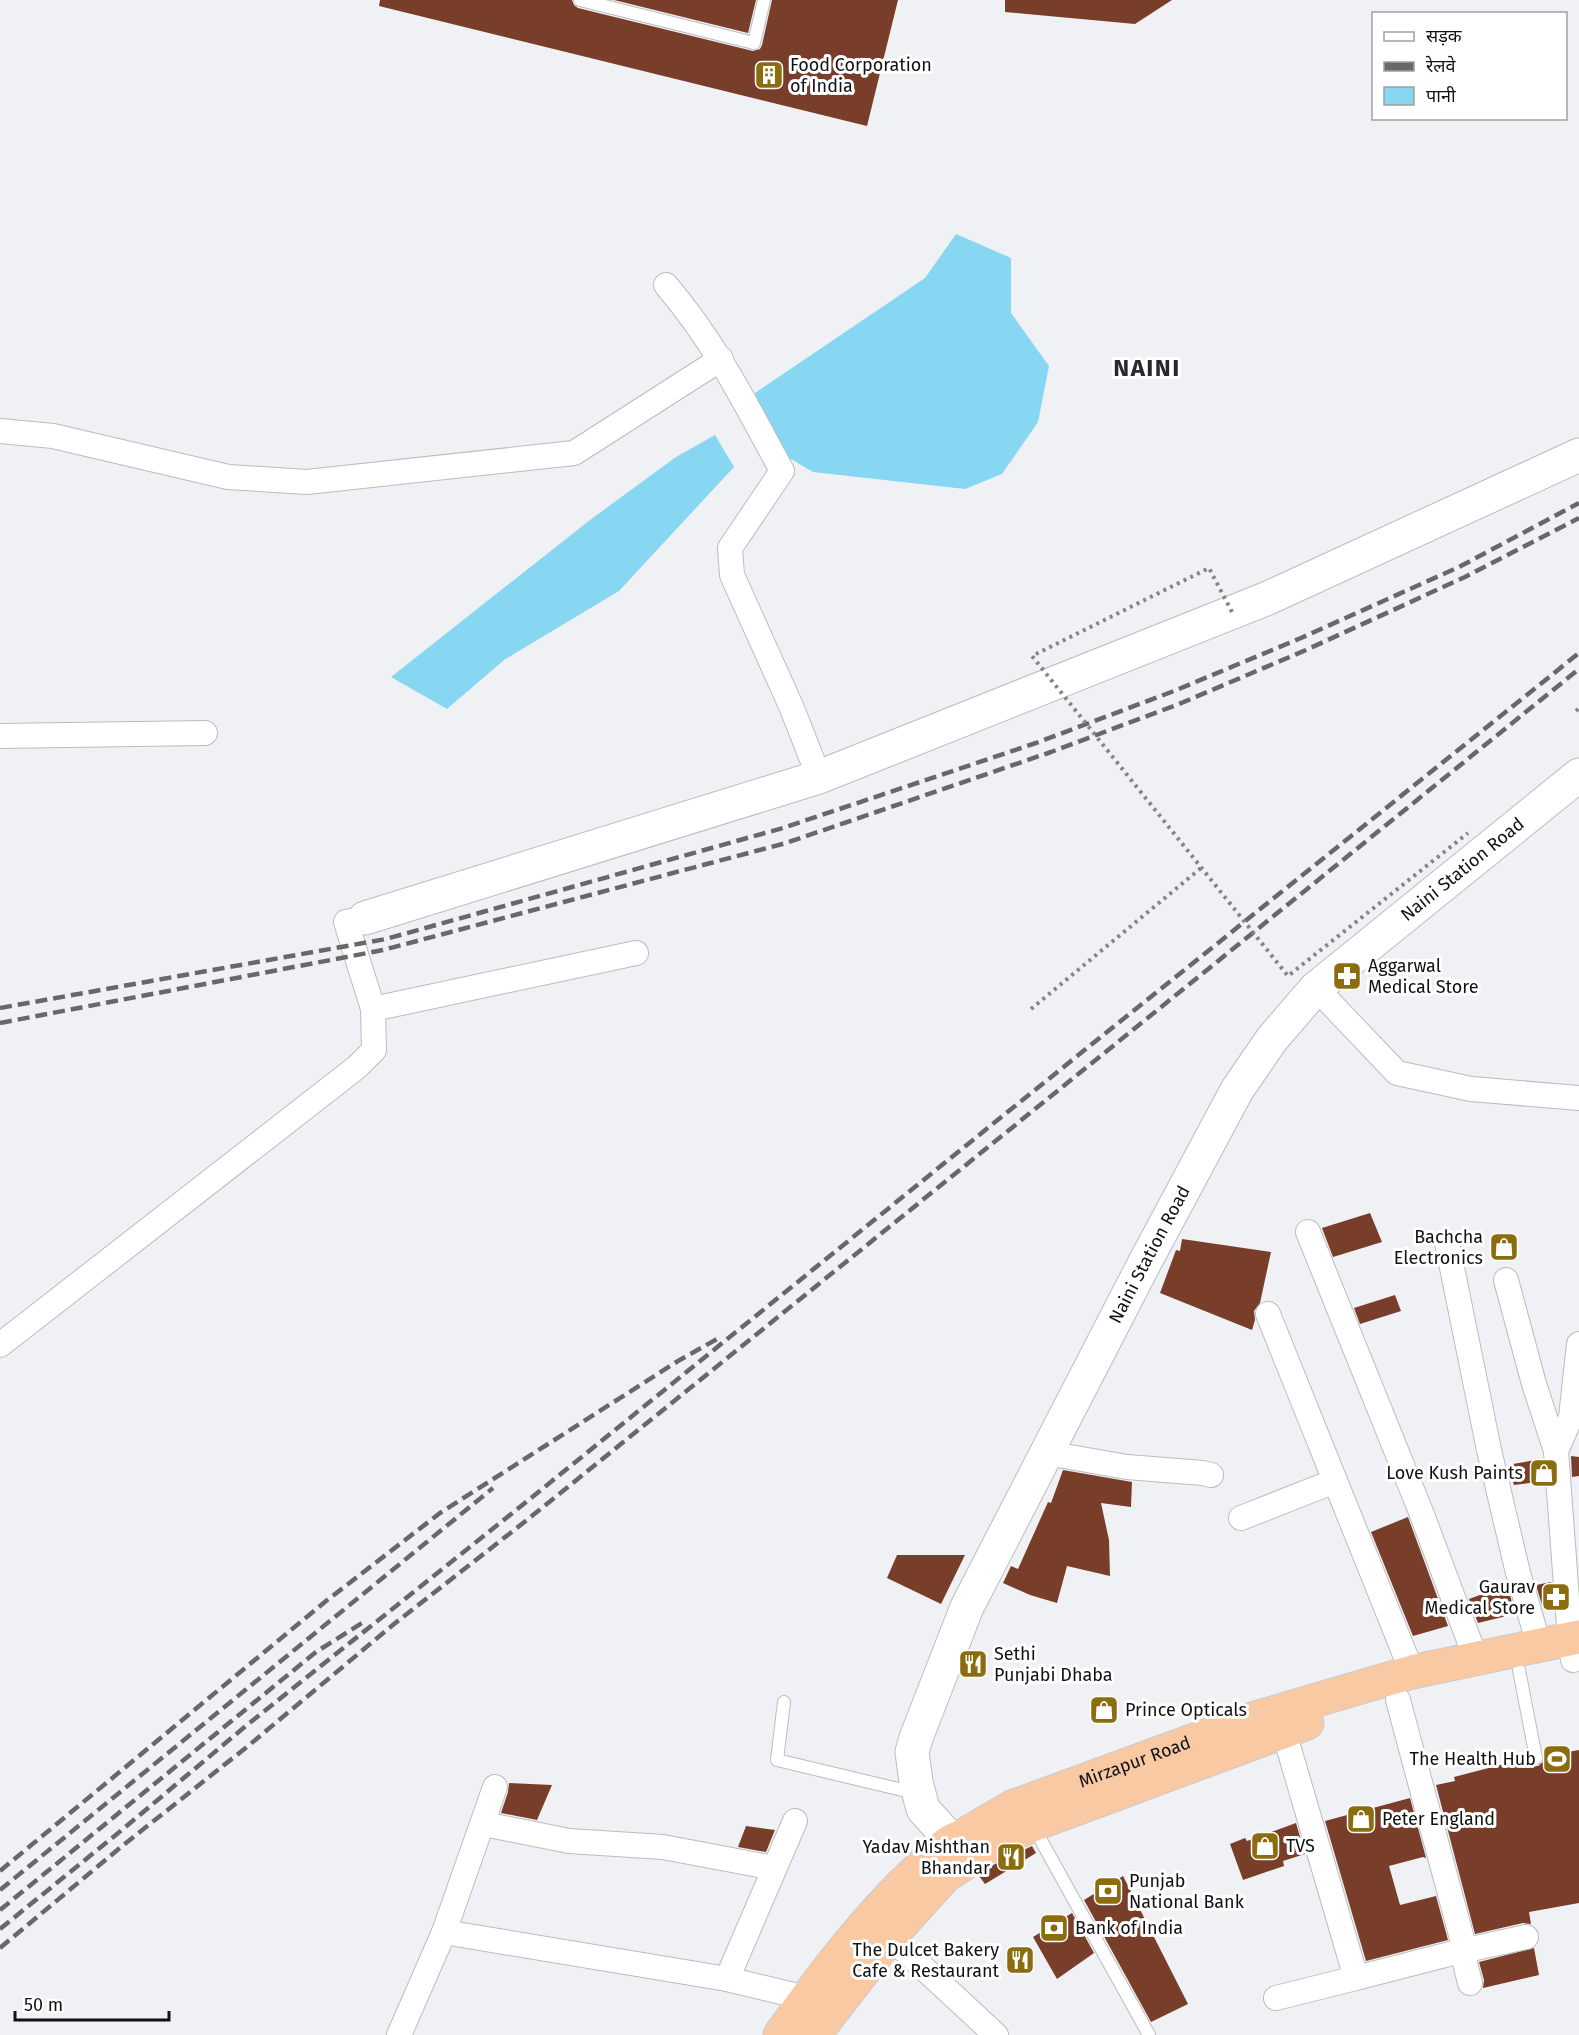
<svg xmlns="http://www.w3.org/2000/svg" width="1579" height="2035" viewBox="0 0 1579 2035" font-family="'Fira Sans','Noto Sans Devanagari',sans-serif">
<rect width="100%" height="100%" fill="#f0f1f5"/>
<!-- water -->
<g fill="#87d6f2">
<polygon points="956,234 1011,258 1011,313 1049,366 1038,422 1002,474 965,489 813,472 779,452 755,393 925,278"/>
<polygon points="715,435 734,467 619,591 504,660 447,709 391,677 590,520 676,457"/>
</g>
<!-- building -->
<g fill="#783e29">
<polygon points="380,0 572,0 574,5 578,8 753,51 760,49 762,45 772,0 898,0 867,126 379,6"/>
<polygon points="614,0 756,0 748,33"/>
<polygon points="1005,0 1172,0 1135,24 1005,12"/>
<polygon points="1370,1213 1382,1242 1333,1257 1322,1228"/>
<polygon points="1182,1239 1271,1252 1260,1303 1254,1311 1255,1320 1252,1330 1160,1293 1176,1250 1180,1251"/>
<polygon points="1395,1295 1401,1311 1360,1324 1354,1308"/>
<polygon points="1571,1456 1579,1457 1579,1476 1572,1477"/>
<polygon points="1542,1459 1544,1481 1514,1485 1507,1465"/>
<polygon points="1063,1470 1132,1482 1131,1507 1101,1503 1109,1540 1110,1576 1067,1566 1057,1603 1030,1595 1003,1583 1011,1566 1018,1569 1048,1502 1051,1503"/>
<polygon points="1408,1517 1448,1626 1413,1636 1371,1532"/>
<polygon points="897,1555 965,1555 941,1604 887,1578"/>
<polygon points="1551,1582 1553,1603 1542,1605 1536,1585"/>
<polygon points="1499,1588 1501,1594 1509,1591 1515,1614 1478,1623 1469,1599"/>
<polygon points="1579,1750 1579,1903 1529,1912 1531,1924 1523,1923 1475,1934 1436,1785 1455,1781 1454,1777 1504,1764 1528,1759 1533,1766 1538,1766 1544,1761 1544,1756"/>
<polygon points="509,1783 552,1785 537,1820 501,1813 508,1792"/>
<polygon points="1410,1798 1426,1858 1423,1857 1389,1866 1400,1905 1436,1896 1448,1940 1366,1961 1325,1821"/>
<polygon points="1296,1823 1305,1854 1283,1861 1284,1866 1243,1880 1230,1844 1245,1838 1247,1841"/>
<polygon points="746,1826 775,1830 766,1852 738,1847"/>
<polygon points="1032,1846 1036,1853 985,1884 979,1876 989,1867"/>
<polygon points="1123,1876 1188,2004 1151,2022 1084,1900"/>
<polygon points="1072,1913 1094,1953 1057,1979 1033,1937"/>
<polygon points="1534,1948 1539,1975 1483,1988 1484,1980 1479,1962"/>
</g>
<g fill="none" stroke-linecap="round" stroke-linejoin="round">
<!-- lane casing -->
<g stroke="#bbbcc0" stroke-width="14">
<g id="lane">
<polyline points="580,0 754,43 764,0"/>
<polyline points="1519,1670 1536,1758"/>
<polyline points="784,1702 777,1760 915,1793"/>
<polyline points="1033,1826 1149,2035"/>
</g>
</g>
<!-- street casing -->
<g stroke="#bbbcc0" stroke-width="26">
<g id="street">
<path d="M666,285C714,341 747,406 782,471L730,548L732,575L791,706L819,777"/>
<polyline points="0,431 53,436 228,477 307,482 574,453 721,359"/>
<polyline points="0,736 205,733"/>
<polyline points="365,918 346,922 373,1009 636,953"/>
<polyline points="1316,988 1397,1073 1471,1089 1579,1098"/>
<polyline points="1308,1232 1421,1512 1476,1659"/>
<polyline points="1447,1243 1489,1450 1518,1573 1539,1645"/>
<polyline points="1506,1280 1534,1384 1556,1451 1570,1639 1573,1660"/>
<polyline points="1268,1314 1412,1672"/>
<polyline points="0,1345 357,1067 374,1050 373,1009"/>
<polyline points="1556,1451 1571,1417 1579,1344"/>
<polyline points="1047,1453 1127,1467 1203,1473 1211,1475"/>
<polyline points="1241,1518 1335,1481"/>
<polyline points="1284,1732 1356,1978 1465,1950 1398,1700"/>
<polyline points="484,1824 569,1841 663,1847 774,1868"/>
<polyline points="444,1932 727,1979 806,1998"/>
<polyline points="890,1937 996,2035"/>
<polyline points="727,1979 795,1821"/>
<polyline points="1470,1983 1462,1951 1526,1937"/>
<polyline points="1276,1998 1356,1978"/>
<polyline points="399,2035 444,1932 495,1787"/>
</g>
</g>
<!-- secondary casing -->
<g stroke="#bbbcc0" stroke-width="35">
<g id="secondary">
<polyline points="365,918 819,777 1268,598 1579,455"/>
<path id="s1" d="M951,1840L923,1809L916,1782L912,1752L916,1738L967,1607L1144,1264L1237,1090L1272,1039L1316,988L1579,775"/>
</g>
</g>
<!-- highway casing -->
<g stroke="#cbcbcb" stroke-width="35">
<g id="highway">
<path id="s2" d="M780,2035C824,1973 875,1905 933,1856C941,1850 949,1840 959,1838L1012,1807L1252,1719L1412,1672L1579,1637"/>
<polyline points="814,2035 890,1937 945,1876 965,1863 979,1851 1032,1825 1307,1723"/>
</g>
</g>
<!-- path -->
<g stroke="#858588" stroke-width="4" stroke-dasharray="3 4.5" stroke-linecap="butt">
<polyline points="1576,711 1579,708"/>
<polyline points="1031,1009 1201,868"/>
</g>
<!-- lane -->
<use href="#lane" stroke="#fff" stroke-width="12"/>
<!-- street -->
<use href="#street" stroke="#fff" stroke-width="24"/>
<!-- secondary -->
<use href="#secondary" stroke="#fff" stroke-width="33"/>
<!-- highway -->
<use href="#highway" stroke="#f9c9a4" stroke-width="33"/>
<!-- rail -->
<g stroke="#67686a" stroke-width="4.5" stroke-dasharray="12 6" stroke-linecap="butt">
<polyline points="0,1008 386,939 783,828 1036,743 1174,691 1301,638 1459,567 1579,503"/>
<polyline points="0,1023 383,950 786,843 1051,752 1179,704 1306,650 1465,577 1579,518"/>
<polyline points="0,1871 326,1601 440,1513 678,1361 717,1339"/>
<polyline points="0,1890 493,1488"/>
<polyline points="0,1910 316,1652 362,1623"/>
<polyline points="0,1929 117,1834 247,1725 515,1511 1005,1114 1579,653"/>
<polyline points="0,1948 121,1847 248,1746 394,1624 527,1520 1579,669"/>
</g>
<!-- path-bridge -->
<polyline stroke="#858588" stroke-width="4" stroke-dasharray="3 4.5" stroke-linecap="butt" points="1232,612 1209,568 1032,656 1288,976 1468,833"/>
</g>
<!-- icons -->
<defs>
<g id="building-square" transform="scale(1.5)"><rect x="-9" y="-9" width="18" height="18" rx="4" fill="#8b6d0f" stroke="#fff"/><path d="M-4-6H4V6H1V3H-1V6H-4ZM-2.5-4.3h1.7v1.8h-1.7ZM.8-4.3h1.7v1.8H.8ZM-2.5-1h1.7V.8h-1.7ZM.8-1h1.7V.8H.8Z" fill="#fff"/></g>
<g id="pharmacy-square" transform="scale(1.5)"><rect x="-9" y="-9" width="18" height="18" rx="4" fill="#8b6d0f" stroke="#fff"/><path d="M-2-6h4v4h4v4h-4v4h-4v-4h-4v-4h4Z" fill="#fff"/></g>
<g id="shop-square" transform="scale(1.5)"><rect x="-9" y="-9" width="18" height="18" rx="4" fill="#8b6d0f" stroke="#fff"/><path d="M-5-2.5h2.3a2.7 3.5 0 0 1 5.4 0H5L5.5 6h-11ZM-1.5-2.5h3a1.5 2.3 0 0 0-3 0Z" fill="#fff"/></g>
<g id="restaurant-square" transform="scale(1.5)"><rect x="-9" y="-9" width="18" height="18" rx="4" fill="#8b6d0f" stroke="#fff"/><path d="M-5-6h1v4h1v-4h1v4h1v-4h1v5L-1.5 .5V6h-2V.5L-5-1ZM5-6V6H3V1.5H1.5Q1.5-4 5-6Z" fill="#fff"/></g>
<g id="stadium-square" transform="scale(1.5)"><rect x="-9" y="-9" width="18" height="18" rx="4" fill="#8b6d0f" stroke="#fff"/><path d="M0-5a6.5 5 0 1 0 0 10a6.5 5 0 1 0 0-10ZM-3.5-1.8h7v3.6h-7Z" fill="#fff"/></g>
<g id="bank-square" transform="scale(1.5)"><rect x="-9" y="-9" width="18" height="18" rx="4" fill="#8b6d0f" stroke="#fff"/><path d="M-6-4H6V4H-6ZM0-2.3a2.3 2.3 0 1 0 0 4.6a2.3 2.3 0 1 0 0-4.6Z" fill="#fff"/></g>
</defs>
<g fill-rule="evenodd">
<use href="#building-square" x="769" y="75"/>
<use href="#pharmacy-square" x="1347" y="976"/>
<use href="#shop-square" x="1504" y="1247"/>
<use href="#shop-square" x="1544" y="1473"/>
<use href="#pharmacy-square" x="1556" y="1597"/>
<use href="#restaurant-square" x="973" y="1664"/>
<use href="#shop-square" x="1104" y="1710"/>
<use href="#stadium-square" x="1557" y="1759"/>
<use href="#shop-square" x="1361" y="1819"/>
<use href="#shop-square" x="1265" y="1846"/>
<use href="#restaurant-square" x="1011" y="1857"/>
<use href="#bank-square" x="1108" y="1891"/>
<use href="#bank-square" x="1054" y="1928"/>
<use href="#restaurant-square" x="1020" y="1960"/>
</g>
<g text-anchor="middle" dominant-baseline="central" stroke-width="6" stroke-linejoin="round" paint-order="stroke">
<!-- poi labels -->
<g font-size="18" fill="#121213" stroke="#fff" text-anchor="start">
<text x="790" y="65">Food Corporation<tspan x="790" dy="21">of India</tspan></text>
<text x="1368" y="966">Aggarwal<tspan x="1368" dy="21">Medical Store</tspan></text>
<text x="1483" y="1237" text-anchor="end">Bachcha<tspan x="1483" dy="21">Electronics</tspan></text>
<text x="1523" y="1473" text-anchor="end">Love Kush Paints</text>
<text x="1535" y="1587" text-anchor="end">Gaurav<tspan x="1535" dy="21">Medical Store</tspan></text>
<text x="994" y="1654">Sethi<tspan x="994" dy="21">Punjabi Dhaba</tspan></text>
<text x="1125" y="1710">Prince Opticals</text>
<text x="1536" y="1759" text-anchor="end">The Health Hub</text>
<text x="1382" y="1819">Peter England</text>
<text x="1286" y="1846">TVS</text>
<text x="990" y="1847" text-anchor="end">Yadav Mishthan<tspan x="990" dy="21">Bhandar</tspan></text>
<text x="1129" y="1881">Punjab<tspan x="1129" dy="21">National Bank</tspan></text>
<text x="1075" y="1928">Bank of India</text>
<text x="999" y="1950" text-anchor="end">The Dulcet Bakery<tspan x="999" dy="21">Cafe &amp; Restaurant</tspan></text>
</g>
<!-- street labels -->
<g font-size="18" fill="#121213" stroke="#fff">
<text stroke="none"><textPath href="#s1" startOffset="1156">Naini Station Road</textPath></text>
<text stroke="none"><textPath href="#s1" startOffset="652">Naini Station Road</textPath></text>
<text stroke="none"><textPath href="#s2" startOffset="460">Mirzapur Road</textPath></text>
</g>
<!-- district labels -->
<g font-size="24" font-weight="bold" letter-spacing="1.5" fill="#28292c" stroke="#fff">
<text x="1147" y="368">NAINI</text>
</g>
</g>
<!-- legend -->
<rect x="1372" y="12" width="195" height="108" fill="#ffffff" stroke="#a0a0a1" stroke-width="1.5"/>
<rect x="1384" y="32" width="30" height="9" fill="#ffffff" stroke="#a0a0a1" stroke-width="1.5"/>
<text x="1426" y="42" font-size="18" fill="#121213">सड़क</text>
<rect x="1384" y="62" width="30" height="9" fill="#67686a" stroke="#a0a0a1" stroke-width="1.5"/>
<text x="1426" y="72" font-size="18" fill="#121213">रेलवे</text>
<rect x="1384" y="87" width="30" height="18" fill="#87d6f2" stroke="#a0a0a1" stroke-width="1.5"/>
<text x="1426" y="102" font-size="18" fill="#121213">पानी</text>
<!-- scale -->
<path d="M15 2011v9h154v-9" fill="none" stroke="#121213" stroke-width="3"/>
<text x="24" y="2011" font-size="18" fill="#121213" stroke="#ffffff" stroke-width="4.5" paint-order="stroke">50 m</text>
</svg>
